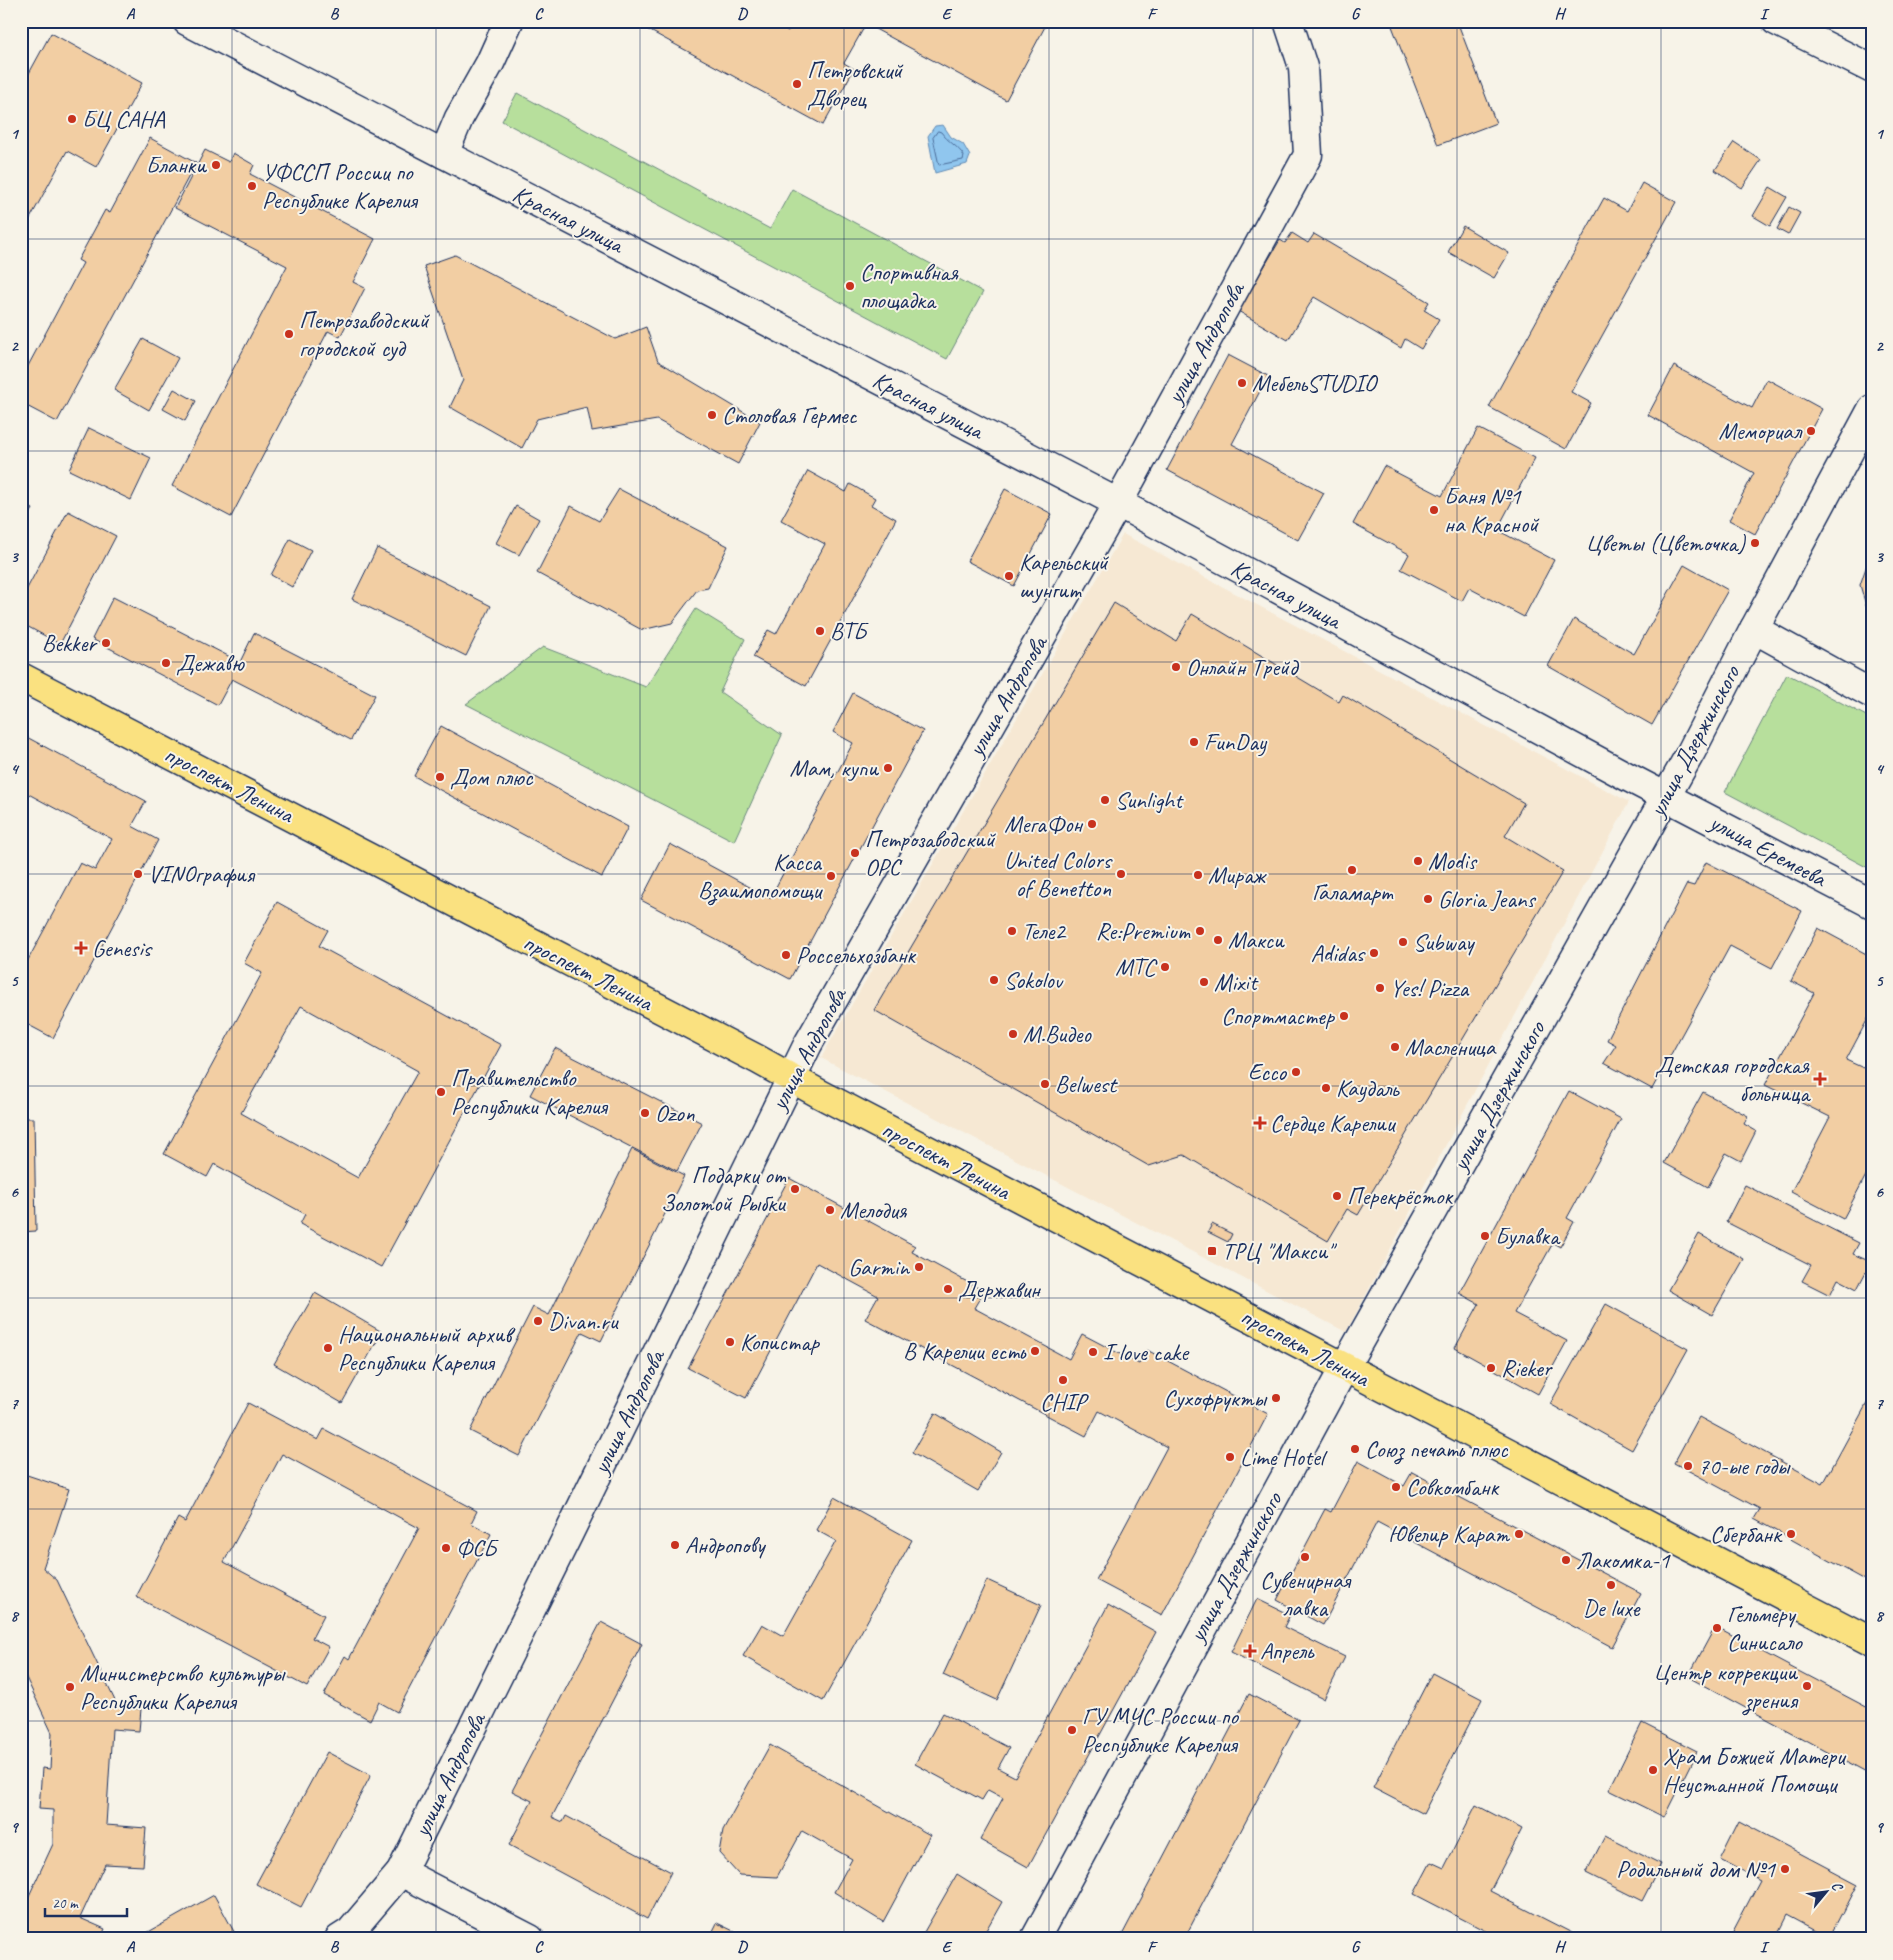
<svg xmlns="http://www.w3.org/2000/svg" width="1893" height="1960" viewBox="0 0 1893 1960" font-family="Caveat,sans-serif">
<rect width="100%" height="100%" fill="#f7f3e8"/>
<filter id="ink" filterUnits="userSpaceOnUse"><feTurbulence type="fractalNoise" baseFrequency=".02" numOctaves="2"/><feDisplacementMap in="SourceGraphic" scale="10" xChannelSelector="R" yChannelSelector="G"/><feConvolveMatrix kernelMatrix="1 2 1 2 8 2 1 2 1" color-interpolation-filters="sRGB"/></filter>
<g filter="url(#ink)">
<!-- built -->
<polygon fill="#f6e8d3" points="1123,534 1629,802 1346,1332 821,1058"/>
<!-- green -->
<g fill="#b7df9c" stroke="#69877d">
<polygon points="517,93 770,229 792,189 983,292 947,359 502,121"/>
<polygon points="696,609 745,639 720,692 782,735 734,841 466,704 543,647 646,687"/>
<polygon points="1787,674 1872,719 1872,870 1725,792"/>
</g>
<!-- water -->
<polygon fill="#90c6ee" stroke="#618ab4" points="943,125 951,137 963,144 970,156 967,164 935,173 928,136 935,126"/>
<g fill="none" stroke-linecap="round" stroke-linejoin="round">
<!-- shore -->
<path stroke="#4a6b98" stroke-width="1" d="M938,131L941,132C948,142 958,146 964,156L963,160L939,165L933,138Z"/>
</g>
<!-- building -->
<g fill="#f2cea3" stroke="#1b2f5e" fill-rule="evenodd">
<polygon points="574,21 604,21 602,26 588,28"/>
<polygon points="632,21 771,21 788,31 793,21 1048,21 1006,100 866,24 844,63 854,69 823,125"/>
<polygon points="1390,21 1457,21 1496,123 1438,145"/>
<polygon points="51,33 142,83 96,167 67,151 21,235 21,88"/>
<polygon points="150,138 196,163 57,422 21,403 21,379 83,263 78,260 105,210 110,213"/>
<polygon points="1734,142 1761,160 1742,188 1715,170"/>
<polygon points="205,150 229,162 233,153 254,165 250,174 375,239 353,282 365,288 340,337 328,331 231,517 172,486 287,266 175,208"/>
<polygon points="1642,183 1676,202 1571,392 1591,403 1566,449 1489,407 1604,198 1627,211"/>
<polygon points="1770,187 1787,197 1770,226 1753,216"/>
<polygon points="1789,207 1800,213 1788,235 1777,229"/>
<polygon points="1463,226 1509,253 1494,278 1448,252"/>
<polygon points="1292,233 1308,243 1314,234 1429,302 1424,310 1439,319 1421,349 1405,339 1401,348 1314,297 1288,340 1238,311 1280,240 1285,243"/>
<polygon points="455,255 615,339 646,327 658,361 760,422 738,464 657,420 592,431 587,407 537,419 522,448 450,407 463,380 424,266"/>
<polygon points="143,339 178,358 149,410 114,390"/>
<polygon points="1228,355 1268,376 1232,444 1324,493 1298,540 1167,470"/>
<polygon points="1674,366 1752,408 1767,379 1822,409 1755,534 1729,520 1754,473 1648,415"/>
<polygon points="174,389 196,401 185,421 163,409"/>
<polygon points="89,428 151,458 131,500 69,470"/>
<polygon points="1478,428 1535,458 1497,530 1554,560 1524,617 1469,588 1462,601 1401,569 1409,554 1353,524 1384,466 1442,496"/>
<polygon points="808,471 846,492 850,484 875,498 871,505 896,519 806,686 753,657 768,630 776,634 825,544 781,520"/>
<polygon points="619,489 728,546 708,588 697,590 672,623 642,630 537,573 571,506 599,521"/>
<polygon points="1005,489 1052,514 1014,586 967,561"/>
<polygon points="21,503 33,509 21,529"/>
<polygon points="516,506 539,519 519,555 496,543"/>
<polygon points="68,511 116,536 60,644 21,623 21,600"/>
<polygon points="290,539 311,550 292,587 271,575"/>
<polygon points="377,548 491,606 466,656 352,599"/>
<polygon points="1872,550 1872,626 1860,585"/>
<polygon points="1684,565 1728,590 1652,725 1548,666 1574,619 1634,654"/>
<polygon points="113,597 240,662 254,633 375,695 351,740 232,679 218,705 92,639"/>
<polygon points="1114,603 1176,641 1192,614 1339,702 1343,695 1524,803 1505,836 1563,871 1358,1215 1347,1209 1328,1241 1184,1155 1149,1166 874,1010"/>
<polygon points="853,693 923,731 790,979 641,900 670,844 770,898 853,743 833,732"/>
<polygon points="441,726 628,827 602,877 414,776"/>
<polygon points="21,734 146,801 132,826 158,840 53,1038 21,1021 21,973 80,863 95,870 112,839 21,790"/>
<polygon points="21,847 28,850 21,885"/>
<polygon points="1706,862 1802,911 1772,968 1730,946 1652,1089 1604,1063 1616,1045 1607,1040 1687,884 1694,886"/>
<path d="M277,902L328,930L319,946L501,1045L381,1267L300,1224L305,1214L214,1164L207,1177L164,1154L262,973L244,963ZM301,1006L418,1071L358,1178L241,1113Z"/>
<polygon points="1818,928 1872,957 1872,1011 1846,1060 1872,1072 1872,1164 1843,1219 1791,1192 1830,1117 1765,1085 1814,993 1791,981"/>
<polygon points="555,1048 702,1123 677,1171 530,1095"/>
<polygon points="1569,1091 1621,1119 1567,1218 1574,1222 1560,1247 1553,1243 1514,1313 1567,1341 1538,1394 1455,1348 1479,1304 1459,1293"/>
<polygon points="1703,1092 1748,1116 1744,1124 1756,1131 1741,1161 1726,1153 1708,1187 1664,1163"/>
<polygon points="21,1118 34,1118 36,1231 21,1232"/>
<polygon points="632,1149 684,1176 601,1341 582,1332 519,1456 470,1431 533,1307 549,1315"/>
<polygon points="789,1178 915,1246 912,1252 984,1291 974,1308 1069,1359 1082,1334 1139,1364 1147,1350 1268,1414 1162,1615 1096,1580 1167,1447 1099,1411 1086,1436 865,1319 878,1296 817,1263 746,1398 688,1368"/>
<polygon points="1745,1185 1859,1243 1853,1254 1871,1262 1857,1289 1838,1279 1830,1295 1802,1281 1811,1265 1726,1222"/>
<polygon points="1212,1224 1232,1234 1228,1242 1208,1232"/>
<polygon points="1699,1234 1744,1259 1712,1315 1668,1290"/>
<polygon points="315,1293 382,1332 342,1403 274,1364"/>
<polygon points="1606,1304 1688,1349 1632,1450 1550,1404"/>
<polygon points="1872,1394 1872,1573 1867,1581 1754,1519 1760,1509 1674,1463 1699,1417 1823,1484"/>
<polygon points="248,1403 318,1440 324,1429 477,1511 471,1523 491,1534 397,1712 379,1702 370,1720 324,1695 345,1656 349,1659 419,1528 282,1454 224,1562 324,1615 312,1638 329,1647 307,1687 136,1597 178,1518 185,1522"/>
<polygon points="935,1413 1001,1452 978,1491 912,1453"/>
<polygon points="1358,1461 1404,1486 1412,1472 1641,1593 1612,1647 1377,1522 1323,1625 1277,1600 1325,1509 1331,1512"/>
<polygon points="21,1473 69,1489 43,1568 57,1580 118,1707 141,1709 139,1731 112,1729 106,1825 146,1828 143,1866 105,1864 80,1918 105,1929 100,1939 21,1939 21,1913 53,1844 53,1810 39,1809 42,1768 50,1769 52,1733 21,1667"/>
<polygon points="834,1497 912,1540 823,1701 743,1656 762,1624 783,1636 836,1541 816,1530"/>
<polygon points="987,1580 1041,1605 997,1700 943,1675"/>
<polygon points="1257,1599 1290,1615 1284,1627 1345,1657 1324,1699 1231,1652"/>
<polygon points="1108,1605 1156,1632 1028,1867 980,1840 1003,1798 988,1790 982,1800 915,1764 943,1713 1009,1748 998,1768 1015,1777"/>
<polygon points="601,1622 642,1644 552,1817 563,1822 566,1816 671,1872 647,1919 509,1845 532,1801 512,1791"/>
<polygon points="1715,1627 1872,1710 1872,1776 1688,1677"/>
<polygon points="1432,1673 1482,1699 1423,1814 1373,1788"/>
<polygon points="1249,1694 1299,1720 1184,1939 1120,1939"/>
<polygon points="1642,1723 1697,1751 1664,1817 1609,1790"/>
<polygon points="770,1745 930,1835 883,1922 834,1892 852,1859 802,1831 777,1877 739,1875 719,1853 723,1830"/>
<polygon points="327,1752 371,1775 301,1907 256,1884"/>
<polygon points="1476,1805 1522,1829 1490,1891 1572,1933 1569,1939 1501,1939 1414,1894 1431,1862 1444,1868"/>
<polygon points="1739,1821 1858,1884 1830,1938 1787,1915 1775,1939 1729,1939 1760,1880 1720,1859"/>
<polygon points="1605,1836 1661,1864 1642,1901 1586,1873"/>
<polygon points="957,1874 1002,1902 981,1939 920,1939"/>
<polygon points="214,1895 238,1939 136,1939"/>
<polygon points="717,1923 746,1937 745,1939 709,1939"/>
</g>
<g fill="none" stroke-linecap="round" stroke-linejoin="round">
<!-- minor casing -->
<g stroke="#1b2f5e" stroke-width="31">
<g id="minor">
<polyline points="187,21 1118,503 1626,776 1872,904"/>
<polyline points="1776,21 1872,69"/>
<polyline points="444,154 459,118 490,63 509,21"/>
<polyline points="1754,629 1872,694"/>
<polyline points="401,1872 530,1939"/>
<polyline points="339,1939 350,1932 401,1872 569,1533 808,1044 1118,503 1308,155 1303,67 1288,21"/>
<polyline points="1035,1939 1344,1368 1691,752 1754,629 1872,409"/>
</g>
</g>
<!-- major casing -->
<g stroke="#1b2f5e" stroke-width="31">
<polyline id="major" points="21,677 757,1059 820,1094 1872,1642"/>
</g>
<!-- minor -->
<use href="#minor" stroke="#f7f3e8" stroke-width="28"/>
<!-- major -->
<use href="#major" stroke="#fae180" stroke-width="28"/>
</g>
</g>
<!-- grid -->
<path fill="none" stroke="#1b2f5e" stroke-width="1" stroke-opacity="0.55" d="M232,21V1939M436,21V1939M640,21V1939M844,21V1939M1049,21V1939M1253,21V1939M1457,21V1939M1661,21V1939M21,239H1872M21,451H1872M21,662H1872M21,874H1872M21,1086H1872M21,1298H1872M21,1509H1872M21,1721H1872"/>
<!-- markers -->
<g fill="#c8321e" stroke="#f7f3e8" stroke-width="2">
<circle cx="797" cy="84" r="5"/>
<circle cx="72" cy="119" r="5"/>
<circle cx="216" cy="165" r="5"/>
<circle cx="252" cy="186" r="5"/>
<circle cx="850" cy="286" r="5"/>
<circle cx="289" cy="334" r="5"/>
<circle cx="1242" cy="383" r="5"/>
<circle cx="712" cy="415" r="5"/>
<circle cx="1811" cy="431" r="5"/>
<circle cx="1434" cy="510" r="5"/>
<circle cx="1755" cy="543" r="5"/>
<circle cx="1009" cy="576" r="5"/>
<circle cx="820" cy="631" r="5"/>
<circle cx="106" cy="643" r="5"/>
<circle cx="166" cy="663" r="5"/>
<circle cx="1176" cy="667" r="5"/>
<circle cx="1194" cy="742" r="5"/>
<circle cx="888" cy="768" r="5"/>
<circle cx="440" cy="777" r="5"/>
<circle cx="1105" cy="800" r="5"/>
<circle cx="1092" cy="824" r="5"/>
<circle cx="855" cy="853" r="5"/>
<circle cx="1418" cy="861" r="5"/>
<circle cx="1352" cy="870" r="5"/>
<circle cx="138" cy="874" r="5"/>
<circle cx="1121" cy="874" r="5"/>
<circle cx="1198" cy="875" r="5"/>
<circle cx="831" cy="876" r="5"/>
<circle cx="1428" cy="899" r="5"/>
<circle cx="1012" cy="931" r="5"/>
<circle cx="1200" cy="931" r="5"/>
<circle cx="1218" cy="940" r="5"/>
<circle cx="1403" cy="942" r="5"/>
<path d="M78.5 940.5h5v5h5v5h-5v5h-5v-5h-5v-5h5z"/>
<circle cx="1374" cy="953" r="5"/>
<circle cx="786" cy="955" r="5"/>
<circle cx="1165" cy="967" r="5"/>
<circle cx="994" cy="980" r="5"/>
<circle cx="1204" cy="982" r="5"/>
<circle cx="1380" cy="988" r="5"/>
<circle cx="1344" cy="1016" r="5"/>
<circle cx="1013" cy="1034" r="5"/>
<circle cx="1395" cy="1047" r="5"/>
<circle cx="1296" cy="1072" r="5"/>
<path d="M1817.5 1071.5h5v5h5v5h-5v5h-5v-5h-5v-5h5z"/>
<circle cx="1045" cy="1084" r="5"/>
<circle cx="1326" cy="1088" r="5"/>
<circle cx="441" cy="1092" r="5"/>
<circle cx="645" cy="1113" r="5"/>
<path d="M1257.5 1115.5h5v5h5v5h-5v5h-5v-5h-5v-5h5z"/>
<circle cx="795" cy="1189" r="5"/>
<circle cx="1337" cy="1196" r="5"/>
<circle cx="830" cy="1210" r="5"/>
<circle cx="1485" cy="1236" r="5"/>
<rect x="1207" y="1246" width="10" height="10" rx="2.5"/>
<circle cx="919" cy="1267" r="5"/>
<circle cx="948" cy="1289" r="5"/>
<circle cx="538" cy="1321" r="5"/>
<circle cx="730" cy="1342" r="5"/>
<circle cx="328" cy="1348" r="5"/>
<circle cx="1035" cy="1351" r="5"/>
<circle cx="1093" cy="1352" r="5"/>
<circle cx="1491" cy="1368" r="5"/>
<circle cx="1063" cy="1380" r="5"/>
<circle cx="1276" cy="1398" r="5"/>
<circle cx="1355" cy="1449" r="5"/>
<circle cx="1230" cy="1457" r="5"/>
<circle cx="1688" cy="1466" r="5"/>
<circle cx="1396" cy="1487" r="5"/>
<circle cx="1519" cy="1534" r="5"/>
<circle cx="1791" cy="1534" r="5"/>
<circle cx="675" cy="1545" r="5"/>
<circle cx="446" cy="1548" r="5"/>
<circle cx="1305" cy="1557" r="5"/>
<circle cx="1566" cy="1560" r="5"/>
<circle cx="1611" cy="1585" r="5"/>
<circle cx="1717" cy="1628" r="5"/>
<path d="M1247.5 1643.5h5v5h5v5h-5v5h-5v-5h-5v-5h5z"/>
<circle cx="1807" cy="1686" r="5"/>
<circle cx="70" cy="1687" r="5"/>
<circle cx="1072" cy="1730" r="5"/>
<circle cx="1653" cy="1770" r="5"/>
<circle cx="1785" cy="1869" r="5"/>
</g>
<g text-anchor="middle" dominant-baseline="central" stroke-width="4" stroke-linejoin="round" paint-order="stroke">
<!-- poi labels -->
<g font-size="24" fill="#1b2f5e" stroke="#f7f3e8" text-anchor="start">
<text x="807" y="70">Петровский<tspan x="807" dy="28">Дворец</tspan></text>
<text x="82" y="119">БЦ САНА</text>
<text x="206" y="165" text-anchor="end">Бланки</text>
<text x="262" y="172">УФССП России по<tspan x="262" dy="28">Республике Карелия</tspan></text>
<text x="860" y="272">Спортивная<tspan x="860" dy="28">площадка</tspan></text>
<text x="299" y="320">Петрозаводский<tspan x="299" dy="28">городской суд</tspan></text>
<text x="1252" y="383">МебельSTUDIO</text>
<text x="722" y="415">Столовая Гермес</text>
<text x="1801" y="431" text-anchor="end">Мемориал</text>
<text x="1444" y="496">Баня №1<tspan x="1444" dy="28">на Красной</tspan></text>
<text x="1745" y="543" text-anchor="end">Цветы (Цветочка)</text>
<text x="1019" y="562">Карельский<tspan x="1019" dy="28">шунгит</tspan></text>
<text x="830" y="631">ВТБ</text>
<text x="96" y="643" text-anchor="end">Bekker</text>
<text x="176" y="663">Дежавю</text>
<text x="1186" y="667">Онлайн Трейд</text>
<text x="1204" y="742">FunDay</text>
<text x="878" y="768" text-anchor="end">Мам, купи</text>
<text x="450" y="777">Дом плюс</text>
<text x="1115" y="800">Sunlight</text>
<text x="1082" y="824" text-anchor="end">МегаФон</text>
<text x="865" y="839">Петрозаводский<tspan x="865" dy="28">ОРС</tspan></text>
<text x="1111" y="860" text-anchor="end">United Colors<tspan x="1111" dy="28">of Benetton</tspan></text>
<text x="1428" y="861">Modis</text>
<text x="821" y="862" text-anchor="end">Касса<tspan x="821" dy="28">Взаимопомощи</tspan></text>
<text x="148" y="874">VINOграфия</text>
<text x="1208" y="875">Мираж</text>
<text x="1352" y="892" text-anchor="middle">Галамарт</text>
<text x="1438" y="899">Gloria Jeans</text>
<text x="1022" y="931">Теле2</text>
<text x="1190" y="931" text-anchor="end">Re:Premium</text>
<text x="1228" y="940">Макси</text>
<text x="1413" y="942">Subway</text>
<text x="92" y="948">Genesis</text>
<text x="1364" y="953" text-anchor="end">Adidas</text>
<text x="796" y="955">Россельхозбанк</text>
<text x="1155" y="967" text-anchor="end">МТС</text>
<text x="1004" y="980">Sokolov</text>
<text x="1214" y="982">Mixit</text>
<text x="1390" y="988">Yes! Pizza</text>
<text x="1334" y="1016" text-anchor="end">Спортмастер</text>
<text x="1023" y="1034">М.Видео</text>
<text x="1405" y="1047">Масленица</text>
<text x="1809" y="1065" text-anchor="end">Детская городская<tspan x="1809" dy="28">больница</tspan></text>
<text x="1286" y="1072" text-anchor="end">Ecco</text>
<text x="451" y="1078">Правительство<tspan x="451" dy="28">Республики Карелия</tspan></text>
<text x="1055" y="1084">Belwest</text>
<text x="1336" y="1088">Каудаль</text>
<text x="655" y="1113">Ozon</text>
<text x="1270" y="1123">Сердце Карелии</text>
<text x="785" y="1175" text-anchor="end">Подарки от<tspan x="785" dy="28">Золотой Рыбки</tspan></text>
<text x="1347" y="1196">Перекрёсток</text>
<text x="840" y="1210">Мелодия</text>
<text x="1495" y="1236">Булавка</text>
<text x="1222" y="1251">ТРЦ "Макси"</text>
<text x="909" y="1267" text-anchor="end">Garmin</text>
<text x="958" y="1289">Державин</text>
<text x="548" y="1321">Divan.ru</text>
<text x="338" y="1334">Национальный архив<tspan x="338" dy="28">Республики Карелия</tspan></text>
<text x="740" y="1342">Копистар</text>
<text x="1025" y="1351" text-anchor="end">В Карелии есть</text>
<text x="1103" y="1352">I love cake</text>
<text x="1501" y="1368">Rieker</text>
<text x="1266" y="1398" text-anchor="end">Сухофрукты</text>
<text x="1063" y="1402" text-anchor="middle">CHIP</text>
<text x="1365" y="1449">Союз печать плюс</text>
<text x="1240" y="1457">Lime Hotel</text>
<text x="1698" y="1466">70-ые годы</text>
<text x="1406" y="1487">Совкомбанк</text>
<text x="1509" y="1534" text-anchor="end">Ювелир Карат</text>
<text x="1781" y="1534" text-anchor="end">Сбербанк</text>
<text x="685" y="1545">Андропову</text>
<text x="456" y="1548">ФСБ</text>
<text x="1576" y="1560">Лакомка-1</text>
<text x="1305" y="1580" text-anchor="middle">Сувенирная<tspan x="1305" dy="28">лавка</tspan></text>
<text x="1611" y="1608" text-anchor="middle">De luxe</text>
<text x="1727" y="1614">Гельмеру<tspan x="1727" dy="28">Синисало</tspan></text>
<text x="1260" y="1651">Апрель</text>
<text x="1797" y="1672" text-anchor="end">Центр коррекции<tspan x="1797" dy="28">зрения</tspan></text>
<text x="80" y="1673">Министерство культуры<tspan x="80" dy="28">Республики Карелия</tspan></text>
<text x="1082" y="1716">ГУ МЧС России по<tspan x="1082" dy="28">Республике Карелия</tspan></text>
<text x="1663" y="1756">Храм Божией Матери<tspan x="1663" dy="28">Неустанной Помощи</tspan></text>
<text x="1775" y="1869" text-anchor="end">Родильный дом №1</text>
</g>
<!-- street labels -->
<g font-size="24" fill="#1b2f5e" stroke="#f7f3e8">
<text transform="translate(568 219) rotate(27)">Красная улица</text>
<text transform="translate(1205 343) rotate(-61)">улица Андропова</text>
<text transform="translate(928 405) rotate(27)">Красная улица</text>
<text transform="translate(1286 594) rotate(28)">Красная улица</text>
<text transform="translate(1007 696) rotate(-60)">улица Андропова</text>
<text transform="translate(1694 741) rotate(-62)">улица Дзержинского</text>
<text transform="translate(229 784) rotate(27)">проспект Ленина</text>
<text transform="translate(1768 850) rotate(28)">улица Еремеева</text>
<text transform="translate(588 972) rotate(27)">проспект Ленина</text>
<text transform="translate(808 1049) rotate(-62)">улица Андропова</text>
<text transform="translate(1498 1096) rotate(-61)">улица Дзержинского</text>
<text transform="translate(946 1160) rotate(28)">проспект Ленина</text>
<text transform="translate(1305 1347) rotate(28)">проспект Ленина</text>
<text transform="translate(628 1412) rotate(-64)">улица Андропова</text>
<text transform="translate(1235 1567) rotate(-61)">улица Дзержинского</text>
<text transform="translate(449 1775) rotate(-64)">улица Андропова</text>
</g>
</g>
<!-- margin -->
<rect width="1893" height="1960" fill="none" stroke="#f7f3e8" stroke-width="55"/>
<!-- north arrow -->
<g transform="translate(1826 1892) rotate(61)" stroke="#f7f3e8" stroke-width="4" paint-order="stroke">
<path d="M0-4L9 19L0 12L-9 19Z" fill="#1b2f5e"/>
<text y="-8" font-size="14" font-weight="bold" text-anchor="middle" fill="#1b2f5e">С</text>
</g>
<!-- scale -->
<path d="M45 1908v8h82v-8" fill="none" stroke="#1b2f5e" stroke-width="2.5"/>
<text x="52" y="1908" font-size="15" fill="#1b2f5e" stroke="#f7f3e8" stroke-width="4" paint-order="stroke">20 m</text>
<rect x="28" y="28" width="1838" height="1904" fill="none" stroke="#1b2f5e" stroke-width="2"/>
<g font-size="16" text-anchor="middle" font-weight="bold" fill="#1b2f5e">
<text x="130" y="19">A</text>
<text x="334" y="19">B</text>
<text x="538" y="19">C</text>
<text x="742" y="19">D</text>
<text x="946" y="19">E</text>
<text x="1151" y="19">F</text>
<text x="1355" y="19">G</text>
<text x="1559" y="19">H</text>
<text x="1763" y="19">I</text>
<text x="14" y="139">1</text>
<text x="1879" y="139">1</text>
<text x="14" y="351">2</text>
<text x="1879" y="351">2</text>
<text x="14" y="562">3</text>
<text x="1879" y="562">3</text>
<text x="14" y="774">4</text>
<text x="1879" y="774">4</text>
<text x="14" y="986">5</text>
<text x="1879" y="986">5</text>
<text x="14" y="1197">6</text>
<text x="1879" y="1197">6</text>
<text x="14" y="1409">7</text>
<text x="1879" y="1409">7</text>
<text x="14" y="1621">8</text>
<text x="1879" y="1621">8</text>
<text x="14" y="1832">9</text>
<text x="1879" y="1832">9</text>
<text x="130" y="1952">A</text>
<text x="334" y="1952">B</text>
<text x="538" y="1952">C</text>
<text x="742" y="1952">D</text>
<text x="946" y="1952">E</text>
<text x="1151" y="1952">F</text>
<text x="1355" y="1952">G</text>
<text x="1559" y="1952">H</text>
<text x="1763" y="1952">I</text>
</g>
</svg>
